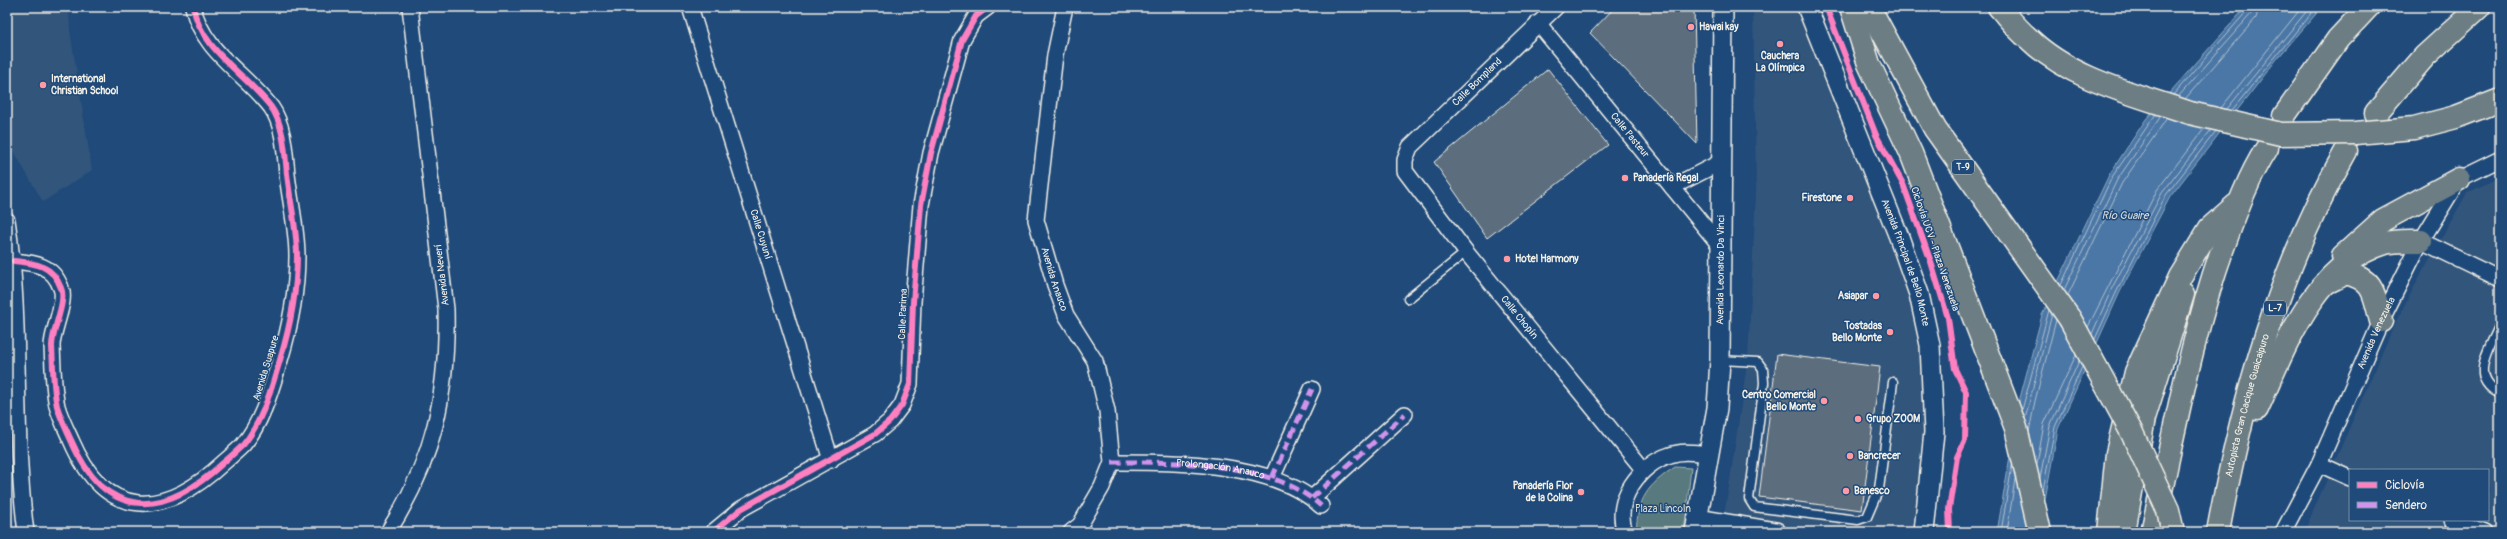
<svg xmlns="http://www.w3.org/2000/svg" width="2507" height="539" viewBox="0 0 2507 539" font-family="Pangolin,sans-serif">
<rect width="100%" height="100%" fill="#1f4a7a"/>
<filter id="ink" filterUnits="userSpaceOnUse"><feTurbulence type="fractalNoise" baseFrequency=".025" numOctaves="2"/><feDisplacementMap in="SourceGraphic" scale="8" xChannelSelector="R" yChannelSelector="G"/><feConvolveMatrix kernelMatrix="1 2 1 2 8 2 1 2 1" color-interpolation-filters="sRGB"/></filter>
<g filter="url(#ink)">
<!-- built -->
<g fill="#31557b" fill-rule="evenodd">
<polygon points="7,7 69,7 70,30 92,170 43,202 7,140"/>
<polygon points="1753,7 1807,7 1888,207 1934,371 1916,532 1720,532 1728,493 1748,357 1756,191"/>
<path d="M2500,177V532H2304L2396,321L2420,276L2467,193ZM2350,470H2488V520H2350Z"/>
</g>
<!-- green -->
<path fill="#59797d" stroke="#a6b5b2" d="M1675,467L1691,468L1684,532H1636C1638,498 1647,486 1675,467Z"/>
<!-- water -->
<polygon fill="#4b77a6" stroke="#8fa8c0" points="2246,7 2322,7 2277,59 2170,197 2120,292 2058,429 2039,532 1997,532 2020,398 2042,315 2109,175 2146,119"/>
<g fill="none" stroke-linecap="round" stroke-linejoin="round">
<!-- shore -->
<g stroke="#b0c0ce" stroke-width="1">
<polyline points="2173,95 2247,11 2248,7"/>
<polyline points="2178,97 2251,14 2253,7"/>
<polyline points="2185,99 2256,18 2259,7"/>
<polyline points="2221,108 2302,7"/>
<polyline points="2227,109 2310,7"/>
<polyline points="2232,110 2316,7"/>
<polyline points="2061,285 2112,177 2156,114"/>
<polyline points="2064,290 2117,180 2161,116"/>
<polyline points="2068,295 2122,183 2167,118"/>
<polyline points="2088,327 2157,190 2204,129"/>
<polyline points="2092,334 2112,288 2162,193 2211,130"/>
<polyline points="2095,339 2117,291 2166,195 2216,131"/>
<polyline points="2022,410 2049,310"/>
<polyline points="2025,419 2052,314"/>
<polyline points="2029,432 2035,401 2056,320"/>
<polyline points="2037,464 2044,424 2076,355"/>
<polyline points="2040,478 2050,426 2079,361"/>
<polyline points="2043,490 2055,427 2082,367"/>
<polyline points="2001,532 2012,466"/>
<polyline points="2007,532 2015,479"/>
</g>
</g>
<!-- building -->
<g fill="#5c6e7e" stroke="#f4f1e8">
<polygon points="1615,7 1694,7 1697,144 1590,33"/>
<polygon points="1548,69 1608,145 1487,238 1434,162"/>
<polygon points="1777,354 1880,367 1862,510 1759,497"/>
</g>
<g fill="none" stroke-linecap="round" stroke-linejoin="round">
<!-- service casing -->
<g stroke="#f4f1e8" stroke-width="11">
<g id="service">
<polyline points="1408,299 1466,252"/>
<path d="M2500,324C2490,349 2467,378 2500,394"/>
<polyline points="1720,360 1758,362 1763,369 1764,383 1749,499 1754,507 1858,520 1867,517 1879,489 1893,382"/>
</g>
</g>
<!-- minor casing -->
<g stroke="#f4f1e8" stroke-width="18">
<g id="minor">
<path id="s1" d="M690,7L831,460"/>
<path id="s2" d="M1065,7L1055,55L1036,220L1055,285L1066,315L1095,361L1107,411L1112,462L1102,487L1080,525L1071,532"/>
<path id="s3" d="M1556,7L1410,147L1405,160V171L1466,252L1643,469"/>
<path id="s4" d="M1538,23L1722,248"/>
<polyline points="1672,187 1721,162"/>
<path d="M7,220C23,323 12,428 26,532"/>
<polyline points="2421,241 2500,279"/>
<path d="M14,261C35,263 53,265 61,288C67,301 52,330 52,346C53,365 53,388 57,406C60,417 66,429 71,440C106,522 164,518 223,463C230,457 237,451 243,445C263,421 271,389 280,360C290,327 297,292 297,256C297,229 290,201 287,174C285,153 284,125 271,107C245,73 202,51 193,7"/>
<path id="s5" d="M1112,462C1176,462 1272,461 1321,506"/>
<polyline points="2319,464 2350,478"/>
<polyline points="1272,478 1312,389"/>
<polyline points="1312,498 1405,414"/>
<polyline points="2452,520 2484,532"/>
<path d="M388,532C434,460 448,394 446,309L410,7"/>
<polyline points="713,532 741,509 875,434 890,421 902,405 910,384 913,302 921,205 931,153 962,40 976,16 988,7"/>
<path d="M1625,532C1613,500 1640,464 1670,455C1683,450 1696,453 1710,454"/>
<path id="s6" d="M2283,532L2319,464L2381,321L2421,241L2459,179L2500,159"/>
</g>
</g>
<!-- tertiary casing -->
<g stroke="#f4f1e8" stroke-width="22">
<g id="tertiary">
<path id="s7" d="M1807,7L1899,237L1919,294L1930,345L1934,432L1924,532"/>
<polyline points="1698,519 1776,532"/>
<path id="s8" d="M1695,532L1717,408L1720,360L1723,7"/>
</g>
</g>
<!-- motorway casing -->
<g stroke="#f4f1e8" stroke-width="25">
<g id="motorway">
<polyline points="1851,7 1869,64 1911,153 2016,428 2040,532"/>
<polyline points="1869,7 1935,129 2070,319"/>
<path d="M1999,7C2008,17 2017,29 2028,38C2071,80 2135,94 2190,113"/>
<polyline points="2376,113 2425,56 2479,7"/>
<polyline points="2284,116 2338,39 2368,7"/>
<polyline points="2343,256 2383,220 2459,179"/>
<path d="M2330,281L2346,273C2375,280 2374,295 2381,321"/>
<path d="M2257,409C2285,348 2313,265 2385,243C2396,240 2410,241 2421,241"/>
<polyline points="2109,532 2117,453 2136,372 2180,277 2210,228 2236,205"/>
<polyline points="2124,532 2144,418 2183,294"/>
<path d="M2152,532C2174,435 2191,335 2225,242C2237,209 2248,178 2267,148"/>
<path id="s9" d="M2218,532C2242,400 2279,268 2346,151"/>
</g>
</g>
<!-- service -->
<use href="#service" stroke="#1f4a7a" stroke-width="8"/>
<!-- minor -->
<use href="#minor" stroke="#1f4a7a" stroke-width="15"/>
<!-- tertiary -->
<use href="#tertiary" stroke="#1f4a7a" stroke-width="19"/>
<!-- motorway -->
<use href="#motorway" stroke="#6c7e84" stroke-width="22"/>
<!-- motorway-bridge casing -->
<g stroke="#f4f1e8" stroke-width="25" stroke-linecap="butt">
<g id="motorway-bridge">
<polyline points="2190,113 2281,134 2355,133 2414,128 2456,117 2500,100"/>
<polyline points="2070,319 2132,433 2168,510 2173,532"/>
</g>
</g>
<!-- motorway-bridge -->
<use href="#motorway-bridge" stroke="#6c7e84" stroke-width="22"/>
<!-- quiet -->
<g stroke="#d193ec" stroke-width="5" stroke-dasharray="10 5" stroke-linecap="butt">
<polyline points="690,7 691,7"/>
<path d="M1112,462C1176,462 1272,461 1321,506"/>
<polyline points="1272,478 1312,389"/>
<polyline points="1312,498 1405,414"/>
</g>
<!-- cycleway casing -->
<g stroke="#1f4a7a" stroke-width="8">
<g id="cycleway">
<polyline points="1826,7 1876,135 1903,184 1931,262 1948,318 1955,369 1966,392 1965,440 1957,457 1949,509 1950,532"/>
<path d="M14,261C35,263 53,265 61,288C67,301 52,330 52,346C53,365 53,388 57,406C60,417 66,429 71,440C106,522 164,518 223,463C230,457 237,451 243,445C263,421 271,389 280,360C290,327 297,292 297,256C297,229 290,201 287,174C285,153 284,125 271,107C245,73 202,51 193,7"/>
<polyline points="713,532 741,509 875,434 890,421 902,405 910,384 913,302 921,205 931,153 962,40 976,16 988,7"/>
</g>
</g>
<!-- cycleway -->
<use href="#cycleway" stroke="#ff80c0" stroke-width="6"/>
</g>
</g>
<!-- markers -->
<g fill="#ff9aa2" stroke="#1f4a7a" stroke-width="1.5">
<circle cx="1691" cy="27" r="4"/>
<circle cx="1780" cy="44" r="4"/>
<circle cx="43" cy="85" r="4"/>
<circle cx="1625" cy="178" r="4"/>
<circle cx="1850" cy="198" r="4"/>
<circle cx="1507" cy="259" r="4"/>
<circle cx="1876" cy="296" r="4"/>
<circle cx="1890" cy="332" r="4"/>
<circle cx="1824" cy="401" r="4"/>
<circle cx="1858" cy="419" r="4"/>
<circle cx="1850" cy="456" r="4"/>
<circle cx="1846" cy="491" r="4"/>
<circle cx="1581" cy="492" r="4"/>
</g>
<g text-anchor="middle" dominant-baseline="central" stroke-width="3" stroke-linejoin="round" paint-order="stroke">
<!-- shield labels -->
<g fill="#1f4a7a" stroke="#b4bfc7" stroke-width="1">
<rect x="1952" y="160" width="22" height="14" rx="3"/>
<rect x="2264" y="301" width="22" height="14" rx="3"/>
</g>
<g font-size="9" font-weight="bold" fill="#f4f1e8">
<text x="1963" y="167">T-9</text>
<text x="2275" y="308">L-7</text>
</g>
<!-- poi labels -->
<g font-size="10" font-weight="bold" fill="#f4f1e8" stroke="#1f4a7a" text-anchor="start">
<text x="1699" y="27">Hawai kay</text>
<text x="1780" y="56" text-anchor="middle">Cauchera<tspan x="1780" dy="12">La Olímpica</tspan></text>
<text x="51" y="79">International<tspan x="51" dy="12">Christian School</tspan></text>
<text x="1633" y="178">Panadería Regal</text>
<text x="1842" y="198" text-anchor="end">Firestone</text>
<text x="1515" y="259">Hotel Harmony</text>
<text x="1868" y="296" text-anchor="end">Asiapar</text>
<text x="1882" y="326" text-anchor="end">Tostadas<tspan x="1882" dy="12">Bello Monte</tspan></text>
<text x="1816" y="395" text-anchor="end">Centro Comercial<tspan x="1816" dy="12">Bello Monte</tspan></text>
<text x="1866" y="419">Grupo ZOOM</text>
<text x="1858" y="456">Bancrecer</text>
<text x="1573" y="486" text-anchor="end">Panadería Flor<tspan x="1573" dy="12">de la Colina</tspan></text>
<text x="1854" y="491">Banesco</text>
</g>
<!-- street labels -->
<g font-size="10" fill="#f4f1e8" stroke="#1f4a7a">
<text transform="translate(1477 82) rotate(-44)">Calle Bompland</text>
<text stroke="none"><textPath href="#s4" startOffset="145">Calle Pasteur</textPath></text>
<text stroke="none"><textPath href="#s1" startOffset="238">Calle Cuyuní</textPath></text>
<text transform="translate(1935 249) rotate(71)">Ciclovía UCV - Plaza Venezuela</text>
<text stroke="none"><textPath href="#s7" startOffset="274">Avenida Principal de Bello Monte</textPath></text>
<text stroke="none"><textPath href="#s8" startOffset="264">Avenida Leonardo Da Vinci</textPath></text>
<text transform="translate(442 275) rotate(-97)">Avenida Neverí</text>
<text stroke="none"><textPath href="#s2" startOffset="277">Avenida Anauco</textPath></text>
<text transform="translate(903 314) rotate(-88)">Calle Parima</text>
<text stroke="none"><textPath href="#s3" startOffset="413">Calle Chopín</textPath></text>
<text stroke="none"><textPath href="#s6" startOffset="220">Avenida Venezuela</textPath></text>
<text transform="translate(266 368) rotate(-73)">Avenida Suapure</text>
<text stroke="none"><textPath href="#s9" startOffset="130">Autopista Gran Cacique Guaicaipuro</textPath></text>
<text stroke="none"><textPath href="#s5" startOffset="109">Prolongación Anauco</textPath></text>
</g>
<!-- park labels -->
<g font-size="10" fill="#dddfd8" stroke="#1f4a7a">
<text x="1663" y="509">Plaza Lincoln</text>
</g>
<!-- water labels -->
<g font-size="11" font-style="italic" fill="#dbdfde" stroke="#1f4a7a">
<text x="2125" y="215">Río Guaire</text>
</g>
</g>
<!-- margin -->
<rect width="2507" height="539" fill="none" stroke="#1f4a7a" stroke-width="24"/>
<rect x="12" y="12" width="2483" height="515" fill="none" stroke="#f4f1e8" stroke-width="1.5" filter="url(#ink)"/>
<!-- legend -->
<rect x="2349" y="469" width="140" height="52" fill="#1f4a7a" stroke="#748da6"/>
<rect x="2357" y="482" width="20" height="6" fill="#ff80c0" stroke="#748da6"/>
<text x="2385" y="489" font-size="12" fill="#f4f1e8">Ciclovía</text>
<rect x="2357" y="502" width="20" height="6" fill="#d193ec" stroke="#748da6"/>
<text x="2385" y="509" font-size="12" fill="#f4f1e8">Sendero</text>
</svg>
